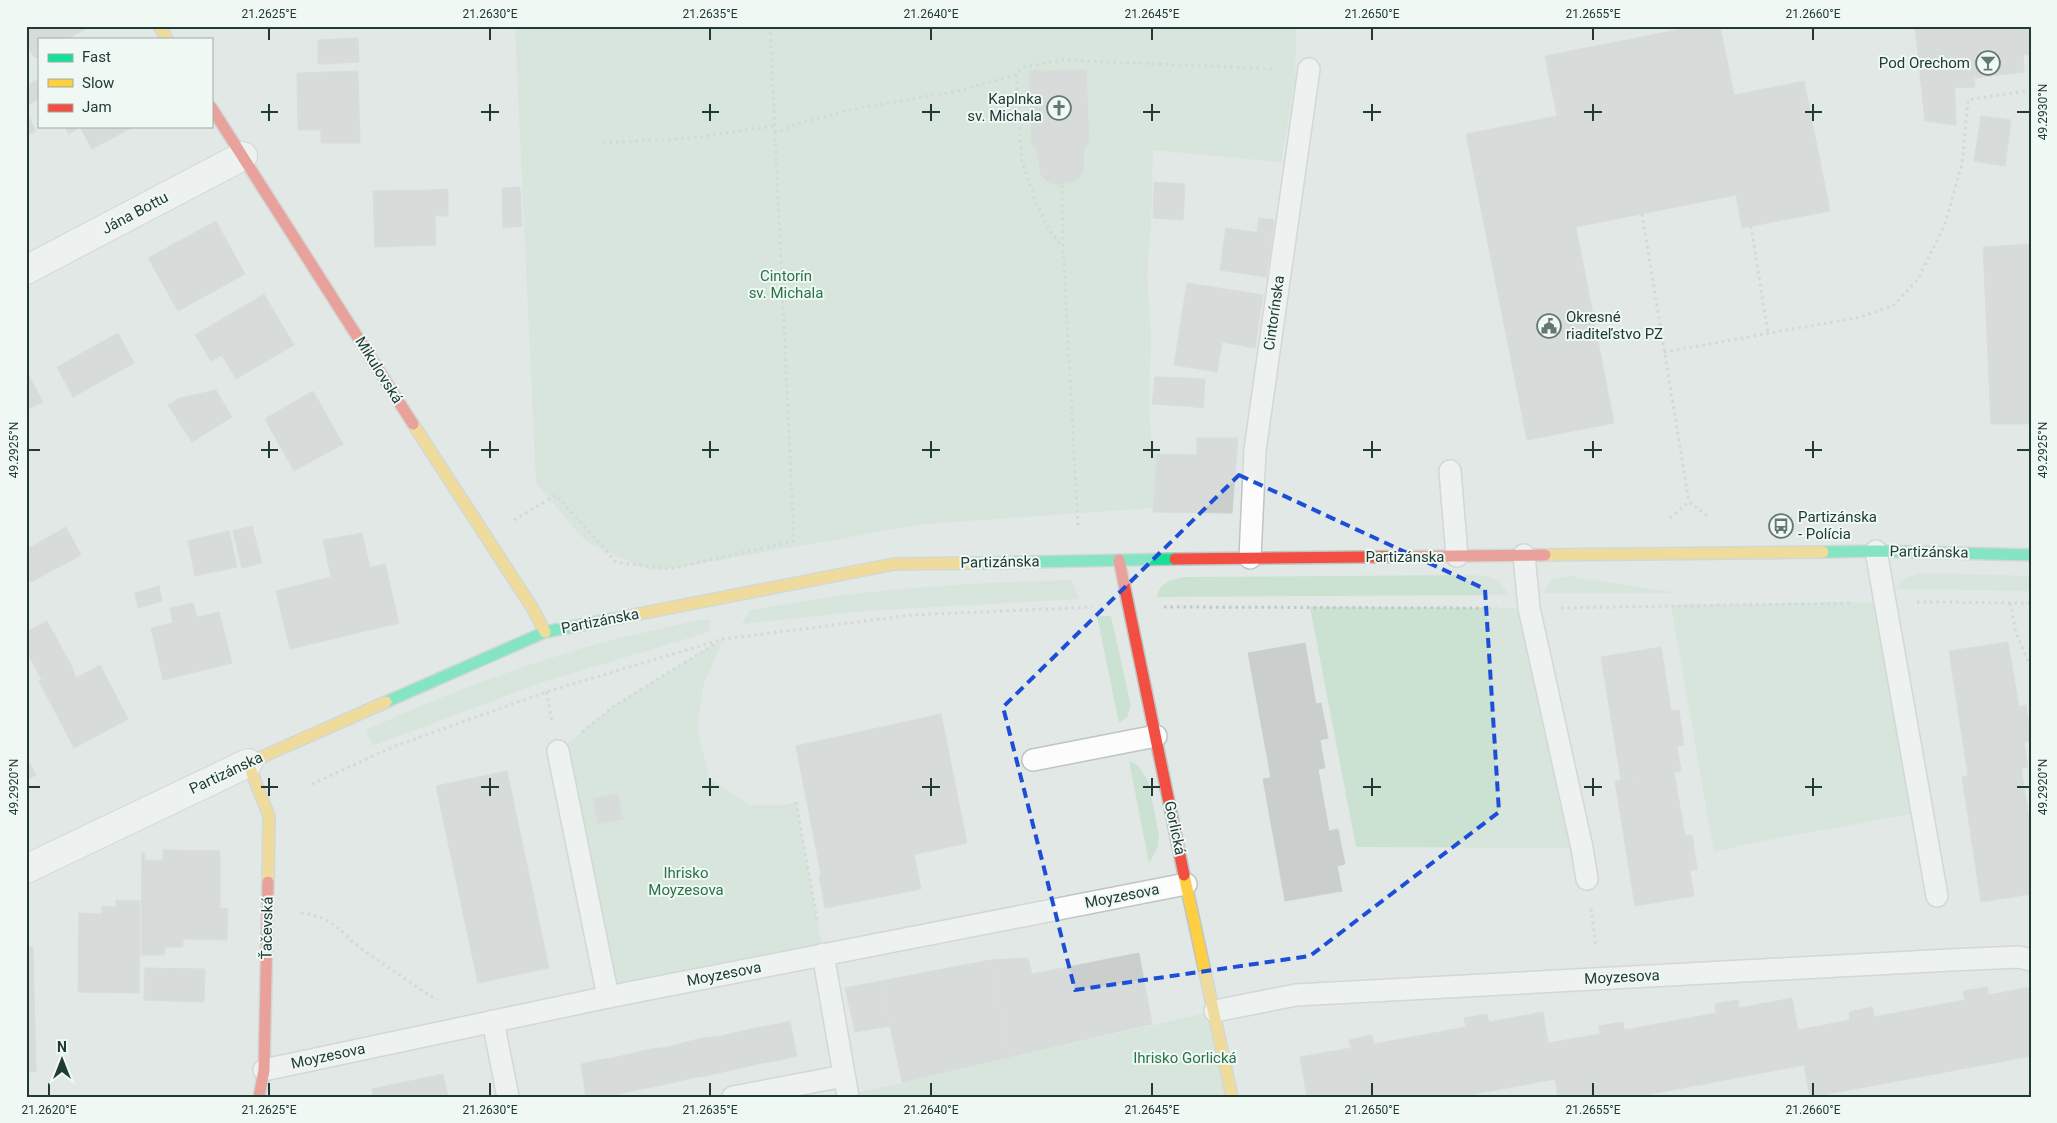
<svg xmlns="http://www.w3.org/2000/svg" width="2057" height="1123" viewBox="0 0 2057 1123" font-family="Roboto,sans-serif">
<rect width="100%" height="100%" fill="#e2e8e5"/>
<!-- green -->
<g fill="#cbe2d2">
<polygon points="515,26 1296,26 1295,80 1281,162 1153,150 1151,222 1147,276 1151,336 1149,404 1152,453 1157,454 1153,508 923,524 669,569 650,570 592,545 580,535 536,483"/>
<path d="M1922,573L2031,576V591L1895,589C1901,578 1910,576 1922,573Z"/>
<path d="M1468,575C1489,576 1498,575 1508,595L1157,597C1160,582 1171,580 1185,577Z"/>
<polygon points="1570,576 1585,579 1678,593 1543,593 1552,580"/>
<path d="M1072,580L1079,599L864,611L742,624L749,611L757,609C860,589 967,583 1072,580Z"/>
<polygon points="1885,602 1922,812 1762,841 1714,852 1671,605"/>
<polygon points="1310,607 1529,608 1582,848 1356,847"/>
<polygon points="1097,616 1111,616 1131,706 1127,717 1119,723"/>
<path d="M699,620H710L711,626L709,632L543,682L372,746L366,730C436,698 509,670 583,648C621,637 660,629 699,620Z"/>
<polygon points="723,639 703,686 697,730 710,779 750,805 785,805 796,802 823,954 608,997 558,751 614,706"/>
<polygon points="1129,761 1138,765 1148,781 1159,835 1158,847 1149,863"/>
<polygon points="1215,1011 1232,1097 848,1097 848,1095"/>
</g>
<!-- building -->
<g fill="#cacfcd" stroke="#cbd1ce">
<polygon points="26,26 87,26 88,27 68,39 39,39 39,56 35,58 26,44"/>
<polygon points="1698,26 1720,26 1734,95 1804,81 1830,211 1742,228 1736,195 1576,227 1614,423 1527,440 1466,134 1557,116 1545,56"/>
<polygon points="1952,26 1956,125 1925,121 1915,27"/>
<polygon points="1952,26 2030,26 2031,54 2023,55 2024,72 1974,78 1975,87 1954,88"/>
<polygon points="358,38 359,62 318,64 318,40"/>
<polygon points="1086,70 1089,144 1085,146 1084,149 1083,170 1080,177 1073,182 1055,185 1047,181 1041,175 1037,151 1036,147 1032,146 1029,71"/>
<polygon points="358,71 360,143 321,143 321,130 298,130 297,73"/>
<polygon points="37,80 39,99 26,106 26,86"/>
<polygon points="27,114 36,131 26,136 26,115"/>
<polygon points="1981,116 2011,120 2005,166 1974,161"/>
<polygon points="64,126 135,126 92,149 80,127 69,134"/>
<polygon points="1154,182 1185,184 1183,220 1153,218"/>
<polygon points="520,187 522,226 503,228 502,188"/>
<polygon points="448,189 448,216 435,216 434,190"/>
<polygon points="434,190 436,245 375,247 373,191"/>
<polygon points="1259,218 1274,220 1273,235 1257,233"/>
<polygon points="216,221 245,274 178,311 148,258"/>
<polygon points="1226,228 1273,235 1266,277 1220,270"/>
<polygon points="2031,244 2031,424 1991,424 1983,247"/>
<polygon points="1187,283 1263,295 1255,348 1222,342 1217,372 1174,365"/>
<polygon points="264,294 294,345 236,379 222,355 211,361 195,335"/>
<polygon points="118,333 134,363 73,397 57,367"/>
<polygon points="26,371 43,402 26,410"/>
<polygon points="1155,377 1189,378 1186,406 1152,404"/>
<polygon points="1189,378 1205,379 1203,408 1186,406"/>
<polygon points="216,390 232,417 192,442 168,405 180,398"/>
<polygon points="313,391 343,444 294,471 265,419"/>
<polygon points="1197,438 1238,438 1232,513 1153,512 1157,454 1197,455"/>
<polygon points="252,526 262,563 242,568 233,531"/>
<polygon points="66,527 81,555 31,582 26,575 26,550"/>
<polygon points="229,531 237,567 195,576 188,541"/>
<polygon points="362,533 370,568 331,577 323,540"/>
<polygon points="385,564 399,623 344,636 331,577"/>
<polygon points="331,577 344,636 290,649 276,591"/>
<polygon points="159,586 162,601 138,608 135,593"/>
<polygon points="193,603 197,618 173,623 170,608"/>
<polygon points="219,612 232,663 163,680 151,628"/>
<polygon points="47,621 71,665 42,680 26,650 26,632"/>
<polygon points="2008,642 2019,707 2026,705 2031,735 2031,741 2024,742 2028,767 2021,768 2031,830 2031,894 1981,902 1962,777 1968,776 1949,651"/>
<polygon points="1305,643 1316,704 1321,703 1328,738 1320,740 1325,768 1271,778 1248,653"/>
<polygon points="1661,647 1671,711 1679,710 1684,745 1677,746 1681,771 1621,780 1601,657"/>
<polygon points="71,665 76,678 100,665 128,719 74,748 39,681"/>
<polygon points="941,714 967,843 821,875 796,746"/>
<polygon points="26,758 36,775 26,780"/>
<polygon points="1318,769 1329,831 1338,829 1345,864 1337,866 1342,891 1285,901 1263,779"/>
<polygon points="507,771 549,968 478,983 436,786"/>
<polygon points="1674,772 1685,836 1692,835 1697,869 1690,871 1694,896 1635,906 1615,781"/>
<polygon points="618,794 623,819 598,824 593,799"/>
<polygon points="163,850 220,851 220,908 228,909 227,940 183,939 183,947 165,947 164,955 141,955 142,853 145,853 145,860 163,861"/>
<polygon points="914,854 921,889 825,908 819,875"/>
<polygon points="116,900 140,901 139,993 78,992 79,913 102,914 102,906 116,907"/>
<polygon points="33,947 36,1072 26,1072 26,948"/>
<polygon points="1139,953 1152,1024 1010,1057 990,960 1028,958 1032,974"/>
<polygon points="990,960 1010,1057 941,1073 932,1031 893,1040 881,981"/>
<polygon points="145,968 205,969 204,1002 144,1000"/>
<polygon points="881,981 890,1026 855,1032 845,988"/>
<polygon points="1987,987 1989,995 2031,987 2031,1056 1812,1097 1810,1097 1804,1065 1636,1097 1558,1097 1555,1079 1459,1097 1307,1097 1300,1057 1351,1048 1349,1040 1372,1035 1374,1044 1466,1027 1464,1018 1487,1014 1489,1022 1543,1012 1548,1043 1600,1034 1599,1026 1623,1022 1624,1030 1716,1013 1715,1004 1725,1002 1738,1000 1739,1008 1792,998 1798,1030 1850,1020 1849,1012 1872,1007 1874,1017 1965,1000 1963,991"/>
<polygon points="790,1021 797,1056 780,1060 773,1025"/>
<polygon points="773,1025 780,1060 762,1063 755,1028"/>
<polygon points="755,1028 762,1063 745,1067 738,1032"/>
<polygon points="932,1031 941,1073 902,1082 893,1040"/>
<polygon points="738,1032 745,1067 727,1071 721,1036"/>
<polygon points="721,1036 727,1071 710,1075 703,1038"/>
<polygon points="703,1038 710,1075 692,1078 686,1042"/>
<polygon points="686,1042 692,1078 675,1082 669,1047"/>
<polygon points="669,1047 675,1082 658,1086 651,1049"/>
<polygon points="651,1049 658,1086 640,1089 634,1053"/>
<polygon points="634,1053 640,1089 623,1093 617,1057"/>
<polygon points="617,1057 623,1093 606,1097 599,1060"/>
<polygon points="599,1060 606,1097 586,1097 581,1064"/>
<polygon points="443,1074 448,1097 373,1097 372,1089"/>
</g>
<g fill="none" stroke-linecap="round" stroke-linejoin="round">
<!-- lane casing -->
<g stroke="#bfc5c2" stroke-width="24">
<g id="lane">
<polyline points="1450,471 1457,556"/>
<polyline points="1876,551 1937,896"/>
<polyline points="1524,555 1529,608 1582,848 1587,879"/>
<polyline points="1250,558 1255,450 1309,69"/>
<polyline points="558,751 608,997"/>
<polyline points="1033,760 1156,736"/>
<polyline points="823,954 848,1097"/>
<polyline points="1215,1011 1296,995 1950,960 2019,957 2031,960"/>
<polyline points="493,1021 508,1097"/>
<polyline points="264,1070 608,997 1186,884"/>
<polyline points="733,1097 844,1076"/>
</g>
</g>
<!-- street casing -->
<g stroke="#bfc5c2" stroke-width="30">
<g id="street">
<polyline points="26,270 243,156"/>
<polyline points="26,869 248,763"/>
</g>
</g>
<!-- fast casing -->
<g stroke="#bec6c3" stroke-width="14">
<g id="fast">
<polyline points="1823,552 1876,551 2031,555"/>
<polyline points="977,563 1175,559"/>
<polyline points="386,702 545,632 613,619"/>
</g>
</g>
<!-- slow casing -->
<g stroke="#bec6c3" stroke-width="14">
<g id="slow">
<polyline points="159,26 167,39"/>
<polyline points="413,424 533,609 545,632"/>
<polyline points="1545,555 1823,552"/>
<polyline points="613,619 894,564 977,563"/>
<polyline points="1184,875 1232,1097"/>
<polyline points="268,882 269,816 248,763 386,702"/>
</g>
</g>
<!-- jam casing -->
<g stroke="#bec6c3" stroke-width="14">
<g id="jam">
<polyline points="211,107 413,424"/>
<polyline points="1175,559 1545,555"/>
<polyline points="1119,560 1184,875"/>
<polyline points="259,1097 264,1070 268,882"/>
</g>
</g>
<!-- path -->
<g stroke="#bfc8c6" stroke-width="3" stroke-dasharray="2.5 4" stroke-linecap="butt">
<polyline points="770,26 775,133"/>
<polyline points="1016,75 1022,162 1035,200 1049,230 1062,247"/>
<polyline points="603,143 692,138 774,126"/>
<polyline points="1062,185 1063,247 1078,526"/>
<polyline points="1642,214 1689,502 1709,517"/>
<polyline points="1751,226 1768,334"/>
<polyline points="1664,352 1861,317 1894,305 1918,279 1945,224 1962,164 1968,100 2031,90"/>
<polyline points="1670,518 1689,502"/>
<polyline points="514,520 556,495 616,562 669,569 794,541 775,133 797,124 849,110 958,91 1016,75 1023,67 1063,60 1276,69"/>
<polyline points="1917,602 2031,603"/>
<polyline points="2010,603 2016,633 2031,667"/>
<polyline points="1164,607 1497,608"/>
<polyline points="1561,608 1852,603"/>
<polyline points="546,692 552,721"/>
<polyline points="582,732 614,706 718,642"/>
<polyline points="312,784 395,746 546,692 723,639 912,615 1092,607"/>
<polyline points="796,802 818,924"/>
<polyline points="1591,909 1596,947"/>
<path d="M301,913C338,918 337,931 363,950C388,967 412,984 437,1000"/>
</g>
<!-- lane -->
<use href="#lane" stroke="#fbfcfb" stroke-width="21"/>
<!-- street -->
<use href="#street" stroke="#fbfcfb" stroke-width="28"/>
<!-- fast -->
<use href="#fast" stroke="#16e098" stroke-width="11"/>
<!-- slow -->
<use href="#slow" stroke="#ffcf43" stroke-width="11"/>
<!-- jam -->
<use href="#jam" stroke="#f24e42" stroke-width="11"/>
</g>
<!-- marked area -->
<path d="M0 0H2057V1123H0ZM1239,475L1485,589L1499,812L1310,956L1075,990L1003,707Z" fill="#e2e8e5" fill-opacity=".55" fill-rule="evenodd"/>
<path fill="none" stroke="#1d4ed8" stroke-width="4" stroke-dasharray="10 6" stroke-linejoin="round" d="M1239,475L1485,589L1499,812L1310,956L1075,990L1003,707Z"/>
<!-- ticks -->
<path fill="none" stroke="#203b35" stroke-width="2" d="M269,28V40M490,28V40M710,28V40M931,28V40M1152,28V40M1372,28V40M1593,28V40M1813,28V40M269,104V121M490,104V121M710,104V121M931,104V121M1152,104V121M1372,104V121M1593,104V121M1813,104V121M261,112H278M481,112H499M702,112H719M922,112H940M1143,112H1160M1363,112H1381M1584,112H1602M1805,112H1822M2017,112H2030M269,441V458M490,441V458M710,441V458M931,441V458M1152,441V458M1372,441V458M1593,441V458M1813,441V458M28,450H40M261,450H278M481,450H499M702,450H719M922,450H940M1143,450H1160M1363,450H1381M1584,450H1602M1805,450H1822M2017,450H2030M269,778V796M490,778V796M710,778V796M931,778V796M1152,778V796M1372,778V796M1593,778V796M1813,778V796M28,787H40M261,787H278M481,787H499M702,787H719M922,787H940M1143,787H1160M1363,787H1381M1584,787H1602M1805,787H1822M2017,787H2030M49,1083V1096M269,1083V1096M490,1083V1096M710,1083V1096M931,1083V1096M1152,1083V1096M1372,1083V1096M1593,1083V1096M1813,1083V1096"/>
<!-- icons -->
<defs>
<g id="bar-ring" transform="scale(1.25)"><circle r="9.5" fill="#f0f8f4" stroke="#647873" stroke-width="1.5"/><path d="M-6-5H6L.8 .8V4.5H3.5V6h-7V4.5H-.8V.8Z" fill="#647873"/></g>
<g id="church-ring" transform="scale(1.25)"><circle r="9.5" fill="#f0f8f4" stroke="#647873" stroke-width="1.5"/><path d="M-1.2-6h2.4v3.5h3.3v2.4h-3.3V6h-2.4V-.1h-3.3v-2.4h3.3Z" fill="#647873"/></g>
<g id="civic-ring" transform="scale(1.25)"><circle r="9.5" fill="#f0f8f4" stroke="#647873" stroke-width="1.5"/><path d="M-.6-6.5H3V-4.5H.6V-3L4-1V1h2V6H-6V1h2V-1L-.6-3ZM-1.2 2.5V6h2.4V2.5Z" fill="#647873"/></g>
<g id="bus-ring" transform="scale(1.25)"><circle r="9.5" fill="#f0f8f4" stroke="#647873" stroke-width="1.5"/><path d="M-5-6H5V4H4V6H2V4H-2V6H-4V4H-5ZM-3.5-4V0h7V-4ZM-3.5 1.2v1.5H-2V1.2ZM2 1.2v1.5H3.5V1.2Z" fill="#647873"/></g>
</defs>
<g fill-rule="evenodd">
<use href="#bar-ring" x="1988" y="63"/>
<use href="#church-ring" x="1059" y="108"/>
<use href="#civic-ring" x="1549" y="326"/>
<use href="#bus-ring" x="1781" y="526"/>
</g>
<g text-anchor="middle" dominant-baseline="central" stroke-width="4" stroke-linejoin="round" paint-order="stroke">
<!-- poi labels -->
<g font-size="15" fill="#203b35" stroke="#f0f8f4" text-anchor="end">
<text x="1970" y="63">Pod Orechom</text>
<text x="1042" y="99">Kaplnka<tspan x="1042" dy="17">sv. Michala</tspan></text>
<text x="1566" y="317" text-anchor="start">Okresné<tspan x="1566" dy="17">riaditeľstvo PZ</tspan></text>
<text x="1798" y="517" text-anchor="start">Partizánska<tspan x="1798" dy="17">- Polícia</tspan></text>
</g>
<!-- street labels -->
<g font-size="15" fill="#203b35" stroke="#f0f8f4">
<text transform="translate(135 213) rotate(-28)">Jána Bottu</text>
<text transform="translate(1274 313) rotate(-82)">Cintorínska</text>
<text transform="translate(379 370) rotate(58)">Mikulovská</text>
<text transform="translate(1929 552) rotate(1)">Partizánska</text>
<text x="1405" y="557">Partizánska</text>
<text transform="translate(1000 562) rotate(-1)">Partizánska</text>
<text transform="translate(600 621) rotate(-11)">Partizánska</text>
<text transform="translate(226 773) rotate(-25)">Partizánska</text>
<text transform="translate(1175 828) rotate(78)">Gorlická</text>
<text transform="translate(1122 896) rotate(-11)">Moyzesova</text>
<text transform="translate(267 928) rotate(-89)">Ťačevská</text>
<text transform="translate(724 974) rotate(-11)">Moyzesova</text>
<text transform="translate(1622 977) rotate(-3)">Moyzesova</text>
<text transform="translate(328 1056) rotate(-12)">Moyzesova</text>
</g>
<!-- park labels -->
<g font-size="15" fill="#297348" stroke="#f0f8f4">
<text x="786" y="276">Cintorín<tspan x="786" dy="17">sv. Michala</tspan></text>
<text x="686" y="873">Ihrisko<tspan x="686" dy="17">Moyzesova</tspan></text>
<text x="1185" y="1058">Ihrisko Gorlická</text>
</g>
</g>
<!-- border -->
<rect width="2057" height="1123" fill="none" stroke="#f0f8f4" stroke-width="55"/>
<!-- legend -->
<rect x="38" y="38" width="175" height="90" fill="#f0f8f4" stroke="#9daca8"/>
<rect x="48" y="54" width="25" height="8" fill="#16e098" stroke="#9daca8"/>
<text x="82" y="62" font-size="15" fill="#203b35">Fast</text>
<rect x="48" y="79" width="25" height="8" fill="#ffcf43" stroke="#9daca8"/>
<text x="82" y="88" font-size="15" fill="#203b35">Slow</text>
<rect x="48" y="104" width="25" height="8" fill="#f24e42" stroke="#9daca8"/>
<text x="82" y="112" font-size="15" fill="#203b35">Jam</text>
<!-- north arrow -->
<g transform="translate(62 1060)" stroke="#f0f8f4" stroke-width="4" paint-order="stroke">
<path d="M0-4L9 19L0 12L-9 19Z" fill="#203b35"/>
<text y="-8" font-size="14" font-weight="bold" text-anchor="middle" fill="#203b35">N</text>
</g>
<rect x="28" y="28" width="2002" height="1068" fill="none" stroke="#203b35" stroke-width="2"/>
<g font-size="12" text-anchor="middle" fill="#203b35">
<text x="269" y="18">21.2625°E</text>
<text x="490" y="18">21.2630°E</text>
<text x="710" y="18">21.2635°E</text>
<text x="931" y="18">21.2640°E</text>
<text x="1152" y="18">21.2645°E</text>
<text x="1372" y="18">21.2650°E</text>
<text x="1593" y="18">21.2655°E</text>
<text x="1813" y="18">21.2660°E</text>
<text transform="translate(2043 112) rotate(-90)" y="4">49.2930°N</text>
<text transform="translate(14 450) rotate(-90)" y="4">49.2925°N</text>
<text transform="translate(2043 450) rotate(-90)" y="4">49.2925°N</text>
<text transform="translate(14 787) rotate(-90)" y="4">49.2920°N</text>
<text transform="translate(2043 787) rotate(-90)" y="4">49.2920°N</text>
<text x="49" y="1114">21.2620°E</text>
<text x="269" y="1114">21.2625°E</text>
<text x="490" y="1114">21.2630°E</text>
<text x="710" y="1114">21.2635°E</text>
<text x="931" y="1114">21.2640°E</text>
<text x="1152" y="1114">21.2645°E</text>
<text x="1372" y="1114">21.2650°E</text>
<text x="1593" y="1114">21.2655°E</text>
<text x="1813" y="1114">21.2660°E</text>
</g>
</svg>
